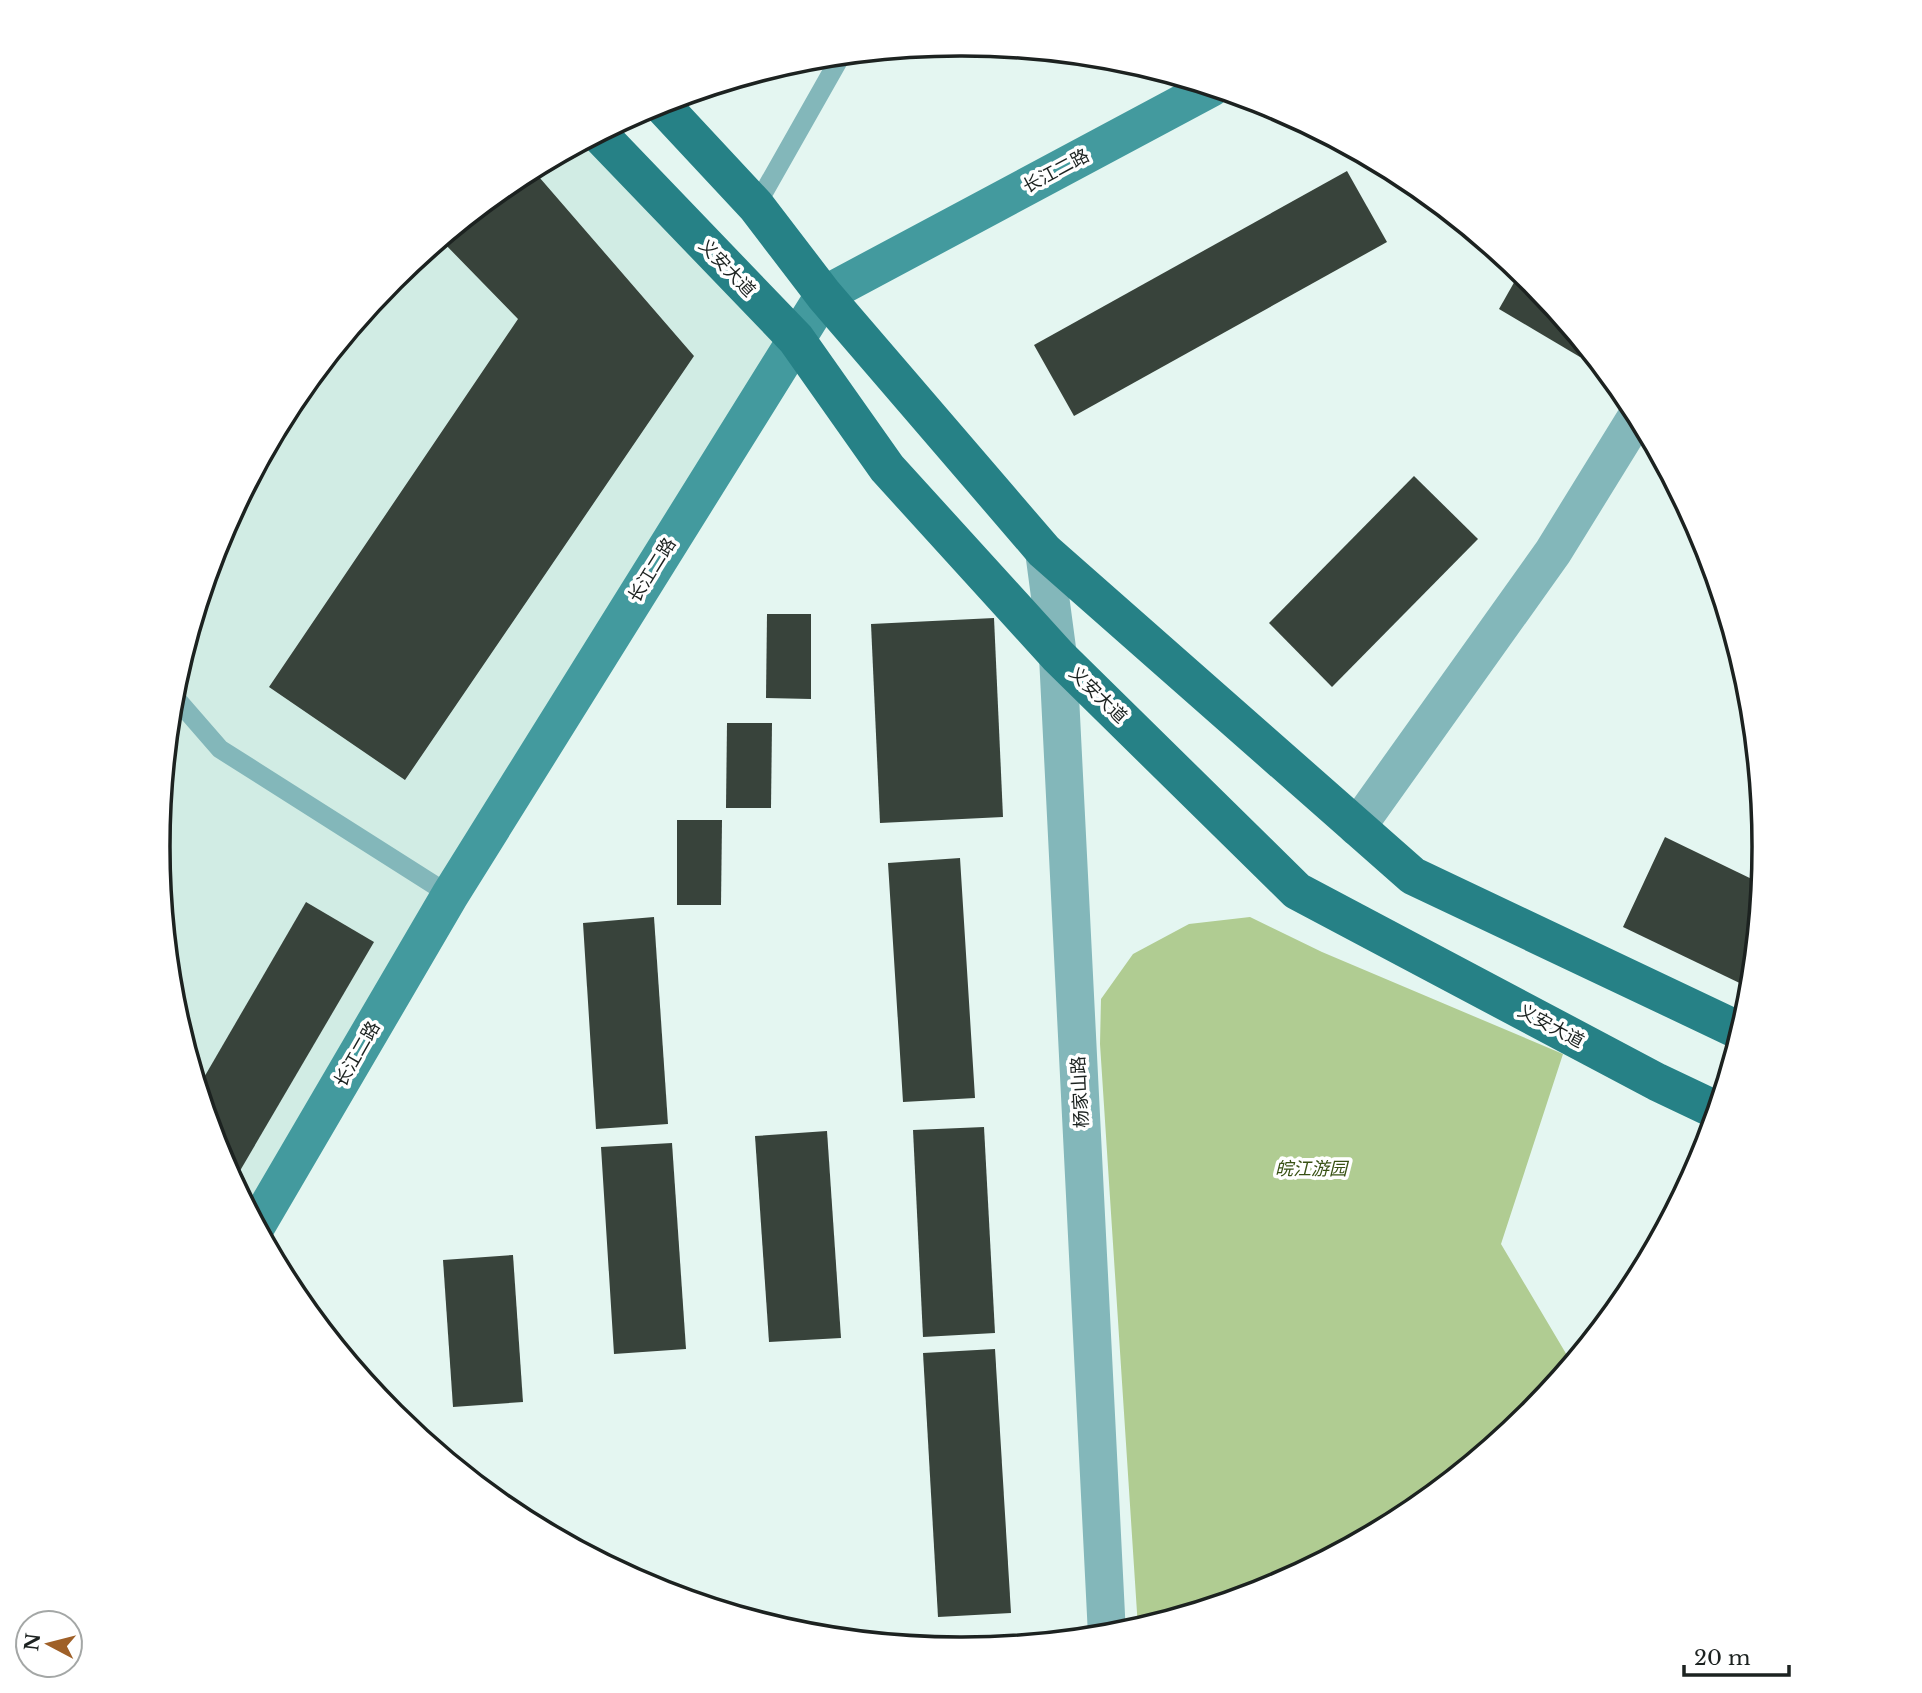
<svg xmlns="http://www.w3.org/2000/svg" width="1922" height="1693" viewBox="0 0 1922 1693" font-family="'Libre Baskerville','Noto Sans SC',serif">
<rect width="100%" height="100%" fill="#e4f6f1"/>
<!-- built -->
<polygon fill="#d1ece4" points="599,134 796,339 268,1244 219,1153 174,1003 158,846 174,689 220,539 294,400 394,279 515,179"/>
<!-- green -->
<polygon fill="#b0cc92" points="1250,917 1322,952 1563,1054 1501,1244 1571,1362 1528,1414 1407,1514 1268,1588 1138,1628 1100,1044 1101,999 1133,954 1189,924"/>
<!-- building -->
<g fill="#38433b">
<polygon points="533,170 694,356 405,780 269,687 518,319 441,240 515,179"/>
<polygon points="1347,171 1387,242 1074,416 1034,345"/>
<polygon points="1520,272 1529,279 1585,348 1580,357 1499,309"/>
<polygon points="1414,476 1478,539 1332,687 1269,623"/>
<polygon points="767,614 811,614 811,699 766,698"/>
<polygon points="994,618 1003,817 880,823 871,624"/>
<polygon points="727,723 772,723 771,808 726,808"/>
<polygon points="677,820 722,820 721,905 677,905"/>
<polygon points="1665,837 1760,883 1750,988 1623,927"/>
<polygon points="960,858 975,1098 903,1102 888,863"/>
<polygon points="306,902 374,942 234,1181 219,1153 199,1086"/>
<polygon points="654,917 668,1124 596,1129 583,923"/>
<polygon points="984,1127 995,1333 923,1337 913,1130"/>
<polygon points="827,1131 841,1338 769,1342 755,1136"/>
<polygon points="672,1143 686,1349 614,1354 601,1147"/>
<polygon points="513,1255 523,1402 453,1407 443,1260"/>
<polygon points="995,1349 1011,1613 938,1617 923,1353"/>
</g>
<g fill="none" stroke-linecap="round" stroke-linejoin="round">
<!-- lane -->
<g stroke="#83b7ba" stroke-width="19">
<polyline points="756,206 841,56"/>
<polyline points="173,695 220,749 450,895"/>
</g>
<!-- street -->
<g stroke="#83b7ba" stroke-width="38">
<polyline points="1044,551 1058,656 1107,1635"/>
<polyline points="1357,827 1553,552 1637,416"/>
</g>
<!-- secondary -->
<polyline stroke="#439a9e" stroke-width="38" points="257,1225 450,895 824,295 1211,88"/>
<!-- primary -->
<g stroke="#268186" stroke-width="38">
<polyline points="660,103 756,206 824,295 1044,551 1413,876 1740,1031"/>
<polyline points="599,134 796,339 887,468 1058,656 1297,891 1657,1082 1716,1110"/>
</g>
</g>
<g text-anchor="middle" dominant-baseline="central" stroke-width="7" stroke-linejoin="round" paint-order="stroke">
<!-- street labels -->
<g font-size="18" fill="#1c2220" stroke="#fff">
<text transform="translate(1056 171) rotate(-28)">长江二路</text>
<text transform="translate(727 268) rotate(46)">义安大道</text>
<text transform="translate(652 570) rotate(-58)">长江二路</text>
<text transform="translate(1098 695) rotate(44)">义安大道</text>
<text transform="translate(1551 1026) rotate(28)">义安大道</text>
<text transform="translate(357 1054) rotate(-60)">长江二路</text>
<text transform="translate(1080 1092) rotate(-93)">杨家山路</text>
</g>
<!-- park labels -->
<g font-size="18" font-style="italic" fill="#385114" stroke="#fff">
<text x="1311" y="1169">皖江游园</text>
</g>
</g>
<!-- crop -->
<path d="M0 0H1922V1693H0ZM960 56H962A790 790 0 0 1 1752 846V847A790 790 0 0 1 962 1637H960A790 790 0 0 1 170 847V846A790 790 0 0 1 960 56Z" fill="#fff" fill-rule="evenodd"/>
<path fill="none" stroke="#1c2220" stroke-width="3.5" d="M960 56H962A790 790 0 0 1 1752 846V847A790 790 0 0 1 962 1637H960A790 790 0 0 1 170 847V846A790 790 0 0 1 960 56Z"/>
<!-- north arrow -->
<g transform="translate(49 1644) rotate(277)"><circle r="33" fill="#ffffff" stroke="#a4a7a6" stroke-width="2"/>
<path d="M0-5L12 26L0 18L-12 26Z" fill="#9f6028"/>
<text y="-10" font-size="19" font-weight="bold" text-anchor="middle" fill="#1c2220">N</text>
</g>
<!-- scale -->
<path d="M1684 1665v10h105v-10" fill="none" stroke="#1c2220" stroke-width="3.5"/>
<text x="1694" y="1665" font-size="21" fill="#1c2220" stroke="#ffffff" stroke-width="5" paint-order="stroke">20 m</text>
</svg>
